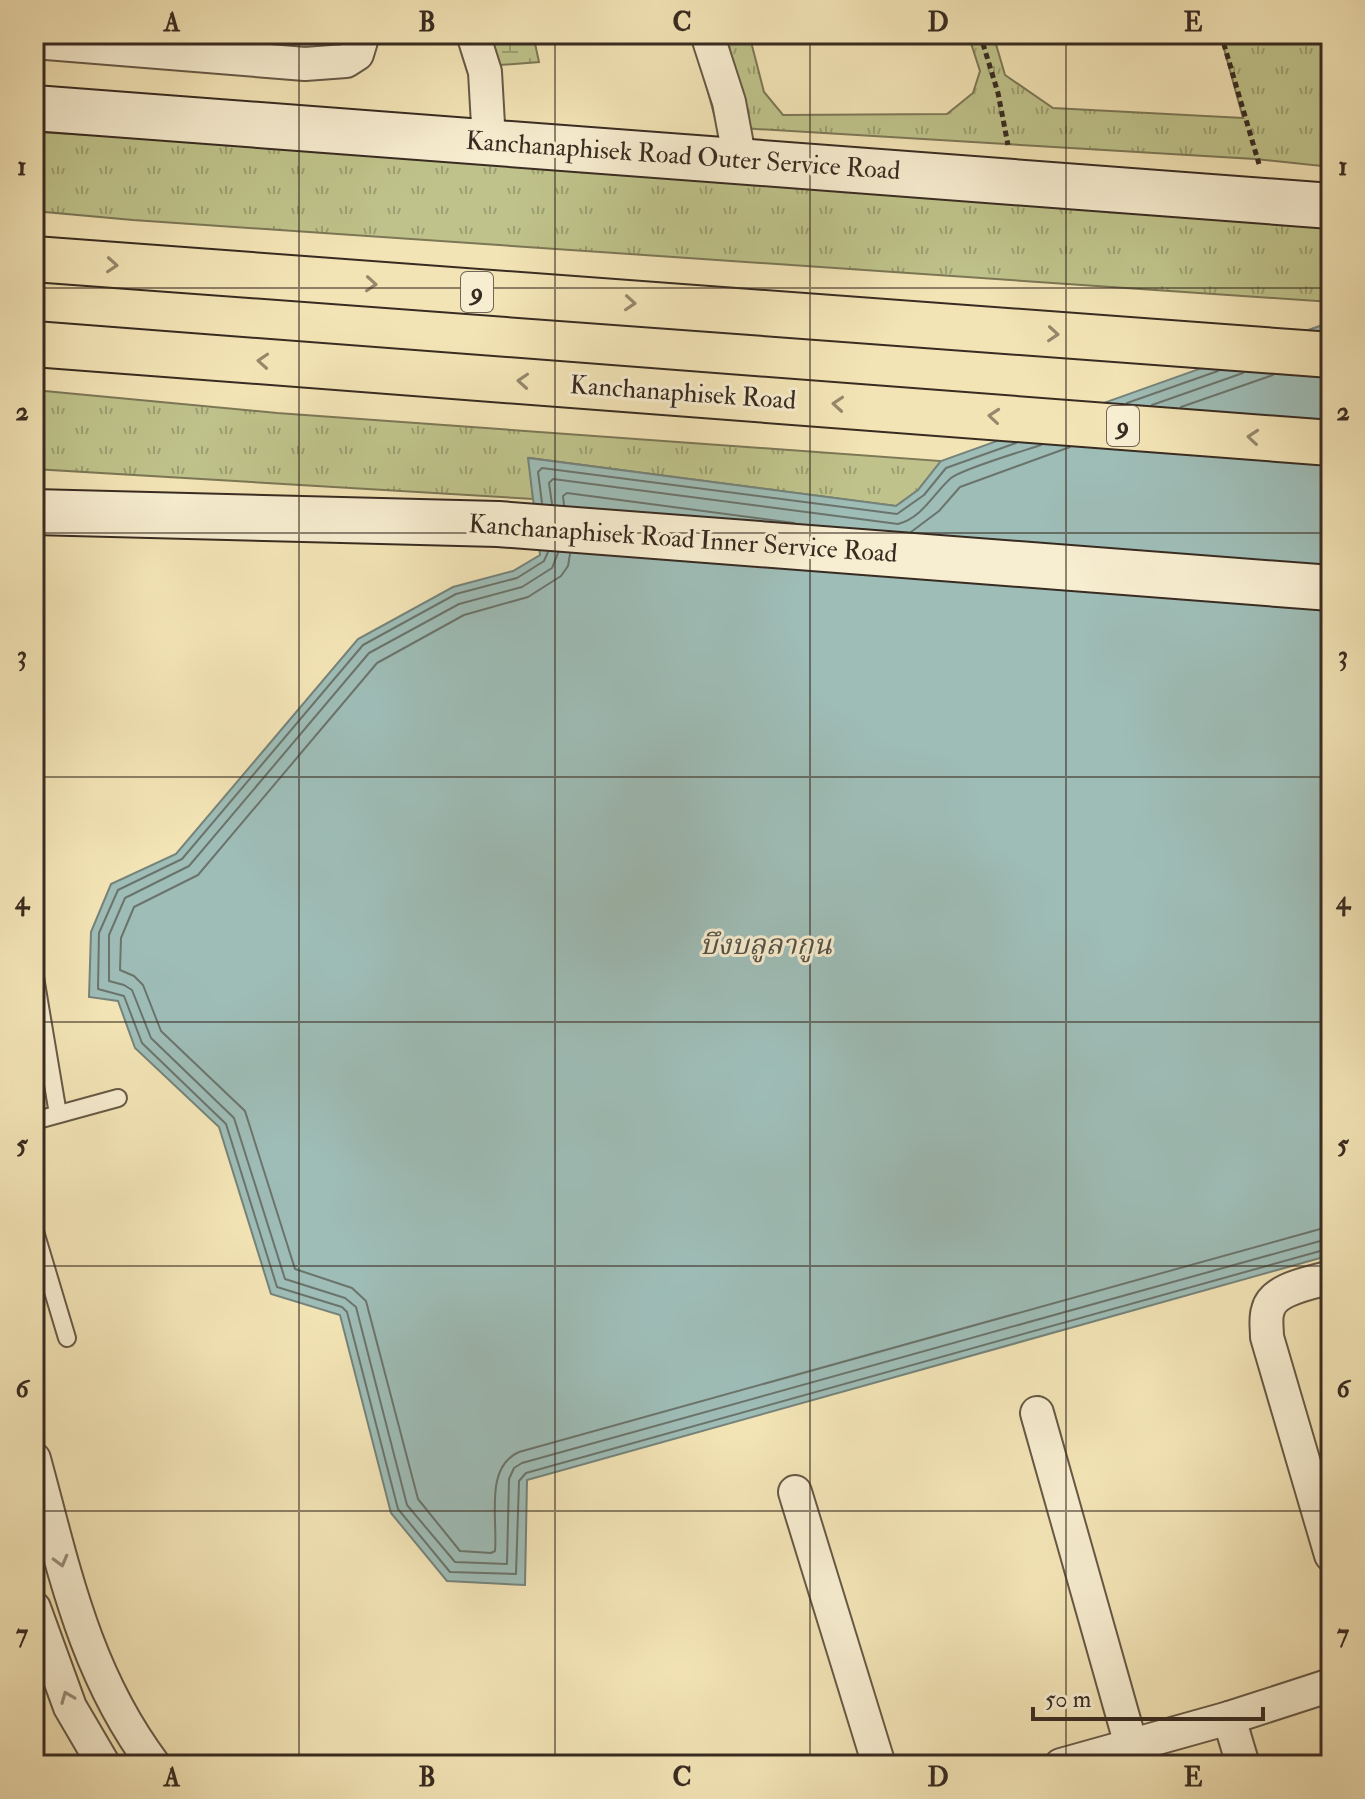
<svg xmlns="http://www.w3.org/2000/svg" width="1365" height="1799" viewBox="0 0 1365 1799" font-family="'IM FELL Double Pica','Noto Serif Thai',serif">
<defs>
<pattern id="grass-tufts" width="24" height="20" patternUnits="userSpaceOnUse" patternTransform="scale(2)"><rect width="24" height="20" fill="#bfc38b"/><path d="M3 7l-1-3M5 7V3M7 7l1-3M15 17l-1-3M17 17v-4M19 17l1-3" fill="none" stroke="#9c9f71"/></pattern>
<pattern id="wetland-marsh" width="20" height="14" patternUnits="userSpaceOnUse" patternTransform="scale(2)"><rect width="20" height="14" fill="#bfc38b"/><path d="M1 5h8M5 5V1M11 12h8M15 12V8" fill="none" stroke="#9c9f71"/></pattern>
</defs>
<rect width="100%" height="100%" fill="#f3e4b6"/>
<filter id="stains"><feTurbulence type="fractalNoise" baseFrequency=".0025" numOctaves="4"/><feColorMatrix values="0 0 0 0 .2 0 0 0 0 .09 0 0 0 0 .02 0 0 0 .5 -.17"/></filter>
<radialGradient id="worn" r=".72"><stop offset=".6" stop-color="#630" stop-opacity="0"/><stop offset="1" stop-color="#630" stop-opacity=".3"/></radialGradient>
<!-- grass -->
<g fill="url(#grass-tufts)" stroke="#7c7756" stroke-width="2">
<polygon points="692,34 749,34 764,92 783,115 947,114 973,93 980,71 968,34 993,34 1005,75 1053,108 1243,118 1220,34 1331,34 1331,167 1255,159 756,129 717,125"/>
<polygon points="34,132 330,147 1331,224 1331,302 133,220 34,211"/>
<polygon points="34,390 277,413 941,461 918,490 896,506 529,458 533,499 34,469"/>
</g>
<!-- wetland -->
<polygon fill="url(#wetland-marsh)" stroke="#7c7756" stroke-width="2" points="482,34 533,34 539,62 500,65 488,55"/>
<!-- water -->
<polygon fill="#9ebdb7" stroke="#75837b" stroke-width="2" points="1328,323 1331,323 1331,1255 527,1480 525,1585 447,1581 391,1513 340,1315 271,1294 219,1127 135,1048 118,1001 89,997 91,932 111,884 176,854 358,639 453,587 513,571 540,555 528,458 896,506 918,490 941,461"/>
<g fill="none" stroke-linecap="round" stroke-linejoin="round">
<!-- shore -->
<g stroke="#6b746c" stroke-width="2">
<polyline points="1127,403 1218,371"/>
<polyline points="1152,405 1243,373"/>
<polyline points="1181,407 1273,375"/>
<polyline points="542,503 538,472 542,468 897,514 924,495 946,468 1016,443"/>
<path d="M552,504L549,483L553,479L898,524C923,517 933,494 951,478C962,469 1023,451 1041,445"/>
<polyline points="564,505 563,496 567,493 794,523"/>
<polyline points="911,532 939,511 960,487 1070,447"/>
<polyline points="548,552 544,561 517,578 456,594 363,645 182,859 118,890 99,933 98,989 124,996 142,1043 226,1124 277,1287 342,1307 347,1312 398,1509 450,1572 516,1574 519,1481 526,1473 1331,1248"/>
<polyline points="558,553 552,568 522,587 459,604 369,653 189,866 125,898 109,935 109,981 124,985 132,990 151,1038 234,1118 285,1279 345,1298 356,1307 407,1505 455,1562 507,1564 509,1479 514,1468 522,1463 1331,1238"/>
<path d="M570,554L568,566L561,576L528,597L464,615L377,663L198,875L134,907L121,938L120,970L134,976L143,985L161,1031L245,1111L295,1269L352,1288L366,1301L418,1499L460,1551L491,1553L495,1551C498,1520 484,1467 519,1452L1331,1226"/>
</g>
<!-- service casing -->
<g stroke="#675946" stroke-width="20">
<g id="service">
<polyline points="34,971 58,1114"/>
<polyline points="34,1121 118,1098"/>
<polyline points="34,1228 67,1338"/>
</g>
</g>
<!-- minor casing -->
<g stroke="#675946" stroke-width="36">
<g id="minor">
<polyline points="473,34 485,72 489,142"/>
<polyline points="707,34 729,102 740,161"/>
<polyline points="34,42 305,64 346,61 357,54 361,41 360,34"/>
<path d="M1331,1277C1312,1283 1273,1288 1268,1310C1265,1318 1267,1328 1267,1337L1331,1555"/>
<polyline points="1037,1413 1131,1745"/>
<path d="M34,1459C64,1569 84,1672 154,1765"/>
<polyline points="795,1492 879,1765"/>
<polyline points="34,1608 70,1707 104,1765"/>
<polyline points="1229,1718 1243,1765"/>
<polyline points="1061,1765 1229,1718 1331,1685"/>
</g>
</g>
<!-- secondary casing -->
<g stroke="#382b21" stroke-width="48">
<g id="secondary">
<polyline points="34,108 1331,206"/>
<polyline points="34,512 498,524 1331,588"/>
</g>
</g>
<!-- motorway casing -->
<g stroke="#382b21" stroke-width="48">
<g id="motorway">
<polyline points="34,259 1331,355"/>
<polyline points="34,344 1331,443"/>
</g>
</g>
<!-- path -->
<g stroke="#382b21" stroke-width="5" stroke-dasharray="6 4" stroke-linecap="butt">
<polyline points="980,34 998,93 1008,145"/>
<polyline points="1221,34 1259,164"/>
</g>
<!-- service -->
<use href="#service" stroke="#f7edd0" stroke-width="16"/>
<!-- minor -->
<use href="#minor" stroke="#f7edd0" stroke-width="32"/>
<!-- secondary -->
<use href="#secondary" stroke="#f7edd0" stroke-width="44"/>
<!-- motorway -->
<use href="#motorway" stroke="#f3e4b6" stroke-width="44"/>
</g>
<!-- one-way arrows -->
<defs><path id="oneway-chevron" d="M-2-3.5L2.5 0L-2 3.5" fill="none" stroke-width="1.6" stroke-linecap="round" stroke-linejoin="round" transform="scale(2)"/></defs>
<g stroke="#96886c">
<use href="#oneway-chevron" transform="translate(112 265) rotate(4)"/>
<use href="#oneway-chevron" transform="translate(371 284) rotate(4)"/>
<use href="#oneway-chevron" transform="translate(630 303) rotate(4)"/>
<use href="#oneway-chevron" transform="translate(1053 334) rotate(4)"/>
<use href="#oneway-chevron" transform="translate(263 361) rotate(-176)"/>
<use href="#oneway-chevron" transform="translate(523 381) rotate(-176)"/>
<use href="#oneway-chevron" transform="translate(838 404) rotate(-176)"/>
<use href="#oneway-chevron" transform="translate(994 416) rotate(-175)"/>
<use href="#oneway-chevron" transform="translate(1253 437) rotate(-175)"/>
</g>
<g stroke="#988c78">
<use href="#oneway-chevron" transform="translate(61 1561) rotate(75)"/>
<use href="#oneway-chevron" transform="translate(67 1697) rotate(-112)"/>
</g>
<!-- grid -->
<path fill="none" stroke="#382b21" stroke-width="2" stroke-opacity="0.55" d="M299,34V1765M555,34V1765M810,34V1765M1066,34V1765M34,288H1331M34,533H1331M34,777H1331M34,1022H1331M34,1266H1331M34,1511H1331"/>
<g text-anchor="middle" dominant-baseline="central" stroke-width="6" stroke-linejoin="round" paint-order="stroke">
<!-- shield labels -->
<g fill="#f7edd0" stroke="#716556" stroke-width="2">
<rect x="461" y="272" width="32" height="40" rx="6"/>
<rect x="1107" y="406" width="32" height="40" rx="6"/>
</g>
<g font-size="24" font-weight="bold" fill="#382b21">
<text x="477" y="292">9</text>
<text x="1123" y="426">9</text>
</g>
<!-- street labels -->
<g font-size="26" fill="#382b21" stroke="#f7edd0">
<text transform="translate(683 156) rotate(4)">Kanchanaphisek Road Outer Service Road</text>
<text transform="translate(683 393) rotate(4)">Kanchanaphisek Road</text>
<text transform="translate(683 539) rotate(4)">Kanchanaphisek Road Inner Service Road</text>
</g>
<!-- water labels -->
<g font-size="28" font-style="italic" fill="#525046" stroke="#f7edd0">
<text x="766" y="945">บึงบลูลากูน</text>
</g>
</g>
<!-- margin -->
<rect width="1365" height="1799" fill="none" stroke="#f3e4b6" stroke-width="88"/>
<!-- scale -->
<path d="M1033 1707v12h230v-12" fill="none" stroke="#382b21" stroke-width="4"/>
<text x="1045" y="1707" font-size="24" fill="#382b21" stroke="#f7edd0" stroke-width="6" paint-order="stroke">50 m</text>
<rect x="44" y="44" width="1277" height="1711" fill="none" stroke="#382b21" stroke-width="3"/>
<g font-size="26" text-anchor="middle" font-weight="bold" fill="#382b21">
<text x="172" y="31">A</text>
<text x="427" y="31">B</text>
<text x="682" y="31">C</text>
<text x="938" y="31">D</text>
<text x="1193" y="31">E</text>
<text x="22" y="175">1</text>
<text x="1343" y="175">1</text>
<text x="22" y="420">2</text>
<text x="1343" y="420">2</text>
<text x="22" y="664">3</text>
<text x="1343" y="664">3</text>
<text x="22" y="909">4</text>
<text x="1343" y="909">4</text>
<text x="22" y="1153">5</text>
<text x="1343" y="1153">5</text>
<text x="22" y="1397">6</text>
<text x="1343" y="1397">6</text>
<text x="22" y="1642">7</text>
<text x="1343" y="1642">7</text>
<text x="172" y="1786">A</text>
<text x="427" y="1786">B</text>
<text x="682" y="1786">C</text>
<text x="938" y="1786">D</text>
<text x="1193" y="1786">E</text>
</g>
<rect width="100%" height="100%" filter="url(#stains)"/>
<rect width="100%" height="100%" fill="url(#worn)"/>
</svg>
